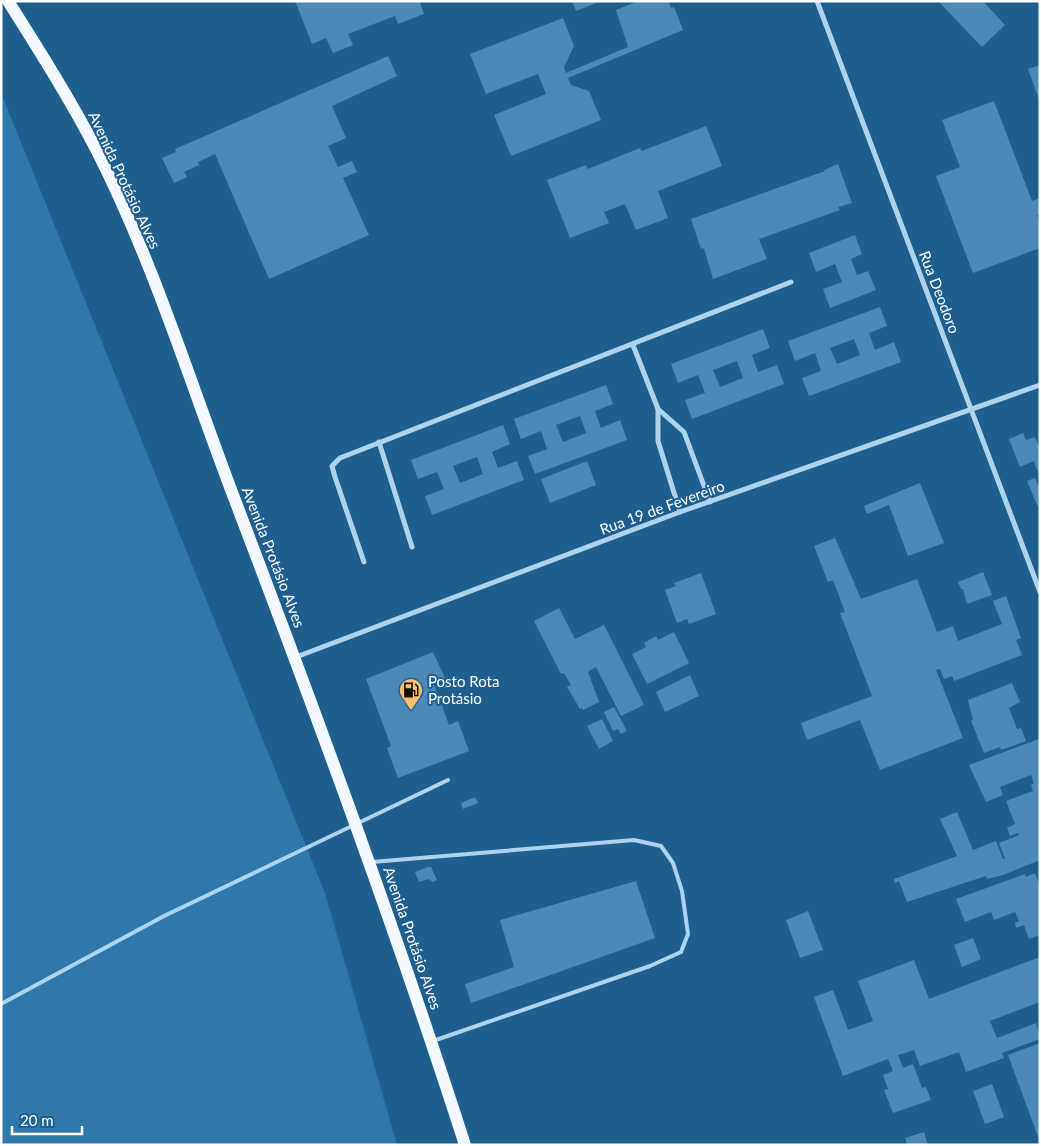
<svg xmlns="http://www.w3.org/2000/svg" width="1041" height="1146" viewBox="0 0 1041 1146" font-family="Lato,sans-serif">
<rect width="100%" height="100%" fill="#1e5f8f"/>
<!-- green -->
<polygon fill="#2e78ab" points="1,93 325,893 397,1145 1,1145"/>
<!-- building -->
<g fill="#4b8ab8" fill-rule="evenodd">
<polygon points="295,1 423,1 420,3 424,14 398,24 395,16 348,34 353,45 333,53 326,38 312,44"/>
<polygon points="572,1 601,1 576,11"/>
<polygon points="638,1 669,1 671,8 674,7 683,30 568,78 571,85 589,91 601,120 511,156 494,115 546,94 538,74 486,94 470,54 563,18 574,46 564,67 566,73 628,47 616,10"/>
<polygon points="938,1 983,1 1005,25 982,47"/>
<polygon points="388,56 397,76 332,106 346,138 328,146 338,167 352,161 357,172 343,178 369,235 269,279 215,154 198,162 199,165 184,172 187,177 174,183 162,158 176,152 175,149"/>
<polygon points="1040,65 1040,102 1028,69"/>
<polygon points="994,101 1032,201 1040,198 1040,214 1037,215 1040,223 1040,248 973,273 936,176 960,167 942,120"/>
<polygon points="706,126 722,166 658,191 668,218 636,230 625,204 604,212 609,223 570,238 547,180 586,165 588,169 640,148 642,151"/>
<polygon points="838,164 852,203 838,207 840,210 759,239 767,259 713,279 704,248 701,249 691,219 825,171 824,170"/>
<polygon points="855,235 862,254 851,259 857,275 868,271 876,290 830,308 823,289 842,282 835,264 816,272 809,253"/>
<path d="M880,307L887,326L869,333L875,350L894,342L901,362L809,396L802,378L821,371L815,353L795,361L788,341ZM854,339L860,355L837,364L830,348Z"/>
<path d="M763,329L770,348L752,355L758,372L777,365L784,384L692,419L685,400L705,393L698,375L678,383L671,364ZM737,361L743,378L720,387L713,370Z"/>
<path d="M606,385L613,404L595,411L601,428L620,420L627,440L535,474L528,456L547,449L541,431L521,439L514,419ZM580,416L586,433L563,442L556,425Z"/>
<path d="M503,425L510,444L492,452L498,468L517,461L524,480L432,515L425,496L444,489L437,472L418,479L411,460ZM477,457L483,474L460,483L453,466Z"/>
<polygon points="1023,433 1026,440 1035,437 1040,449 1040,477 1034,461 1020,467 1009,439"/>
<polygon points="587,461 596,485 550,503 541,479"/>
<polygon points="1035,478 1038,485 1040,485 1038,507 1027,481"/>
<polygon points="920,483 944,543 908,556 889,505 867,514 864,506"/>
<polygon points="835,538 861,599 917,579 937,632 953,626 958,641 1002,624 993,601 1006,596 1021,638 1016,640 1022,655 954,681 952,676 944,679 940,669 936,670 963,738 880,770 860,720 807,740 801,723 872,696 840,613 845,612 833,580 828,582 814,546"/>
<polygon points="983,572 992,595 967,604 963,589 961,589 958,582"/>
<polygon points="701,573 716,614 689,624 687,619 677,623 665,590 676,586 674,583"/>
<polygon points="559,608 575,639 604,625 644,705 621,716 596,667 588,672 599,702 583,710 582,708 580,709 567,687 571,685 564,673 561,674 534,621"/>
<polygon points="674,632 689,663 647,684 632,654 646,647 644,643 656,636 658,640"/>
<polygon points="433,652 445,678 433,682 449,725 458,721 469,751 398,778 387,748 391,746 366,679"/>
<polygon points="690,675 699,696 665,712 656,692"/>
<polygon points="1012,683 1020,702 1009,708 1017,729 1021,728 1026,741 1001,750 1000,747 984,753 971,721 973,720 968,700"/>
<polygon points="614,707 627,731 621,734 618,729 613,731 604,712"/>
<polygon points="602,719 613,741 599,749 587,726"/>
<polygon points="1039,739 1040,860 1003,875 987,879 986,876 907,902 899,881 895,883 894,879 957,856 940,819 957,812 973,850 996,841 1003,859 1005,859 999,843 1019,835 1018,833 1010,836 1007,828 1015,824 1006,801 1033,791 1031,785 1034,783 1031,775 1000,787 1003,795 986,802 969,765"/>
<polygon points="475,797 478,803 463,809 461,803"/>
<polygon points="428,867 431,867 437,880 433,882 428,879 419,882 415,872"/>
<polygon points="1035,873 1040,886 1040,935 1029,939 1024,925 1016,928 1015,923 1019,921 1015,912 994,920 991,912 965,922 956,899 1025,874 1026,877"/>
<polygon points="636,881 655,938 471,1003 465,984 514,967 500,920"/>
<polygon points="808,911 823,950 800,958 786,920"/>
<polygon points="973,938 981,959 962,967 954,945"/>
<polygon points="1040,957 1040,1002 990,1021 997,1038 1036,1023 1040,1039 1002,1053 1004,1058 966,1072 959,1052 920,1066 914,1050 898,1055 903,1068 913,1064 922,1088 926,1087 931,1100 893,1113 884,1090 888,1089 883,1075 893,1071 888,1059 843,1076 814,997 833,990 848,1030 873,1021 858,981 914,960 929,999"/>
<polygon points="1040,1043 1040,1142 1008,1055"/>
<polygon points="992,1084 1004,1117 985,1124 973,1091"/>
<polygon points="924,1132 928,1145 907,1145 905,1138"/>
</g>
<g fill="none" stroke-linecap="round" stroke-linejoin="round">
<!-- service -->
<g stroke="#add3ed" stroke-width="4">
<polyline points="372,862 634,840 661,846 673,863 682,891 688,934 681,952 650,966 433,1041"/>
<polyline points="1,1004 164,916 448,780"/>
</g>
<!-- minor -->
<g stroke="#add3ed" stroke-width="5">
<polyline points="817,1 1040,592"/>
<polyline points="633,345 658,409 658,441 680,512"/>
<polyline points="658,409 684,432 710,502"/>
<polyline points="379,442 412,547"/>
<polyline points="364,562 335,477 332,466 340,458 791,282"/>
<polyline points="296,657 680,512 1040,385"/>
</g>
<!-- primary -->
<path stroke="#f4f9ff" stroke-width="12" d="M8,1C39,50 70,99 97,151C155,265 192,389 238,508C318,719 396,930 465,1145"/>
</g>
<!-- icons -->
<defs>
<g id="fuel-pin" transform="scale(1.25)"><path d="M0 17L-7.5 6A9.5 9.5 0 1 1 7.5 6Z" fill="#fcbf6d" stroke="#1e5f8f"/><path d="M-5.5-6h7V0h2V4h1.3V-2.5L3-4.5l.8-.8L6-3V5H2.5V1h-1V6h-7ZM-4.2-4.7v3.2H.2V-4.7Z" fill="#111"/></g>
</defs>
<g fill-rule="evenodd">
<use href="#fuel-pin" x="411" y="690"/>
</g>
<g text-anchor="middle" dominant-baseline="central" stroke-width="4" stroke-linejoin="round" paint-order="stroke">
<!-- street labels -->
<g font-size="15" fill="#fff" stroke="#1e5f8f">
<text transform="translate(125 180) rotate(65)">Avenida Protásio Alves</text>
<text transform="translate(940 292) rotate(69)">Rua Deodoro</text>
<text transform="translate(662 507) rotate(-20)">Rua 19 de Fevereiro</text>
<text transform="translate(274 557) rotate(69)">Avenida Protásio Alves</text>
<text transform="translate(413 938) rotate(71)">Avenida Protásio Alves</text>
</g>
<!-- poi labels -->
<g font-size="15" fill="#fff" stroke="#1e5f8f" text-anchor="start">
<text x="428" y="681">Posto Rota<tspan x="428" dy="17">Protásio</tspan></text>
</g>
</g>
<!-- border -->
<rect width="1041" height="1146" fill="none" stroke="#ffffff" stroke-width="5"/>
<!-- scale -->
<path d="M12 1126v8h70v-8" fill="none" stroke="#ffffff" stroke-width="2.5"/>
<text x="20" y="1126" font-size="15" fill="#ffffff" stroke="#1e5f8f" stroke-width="4" paint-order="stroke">20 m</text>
</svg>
